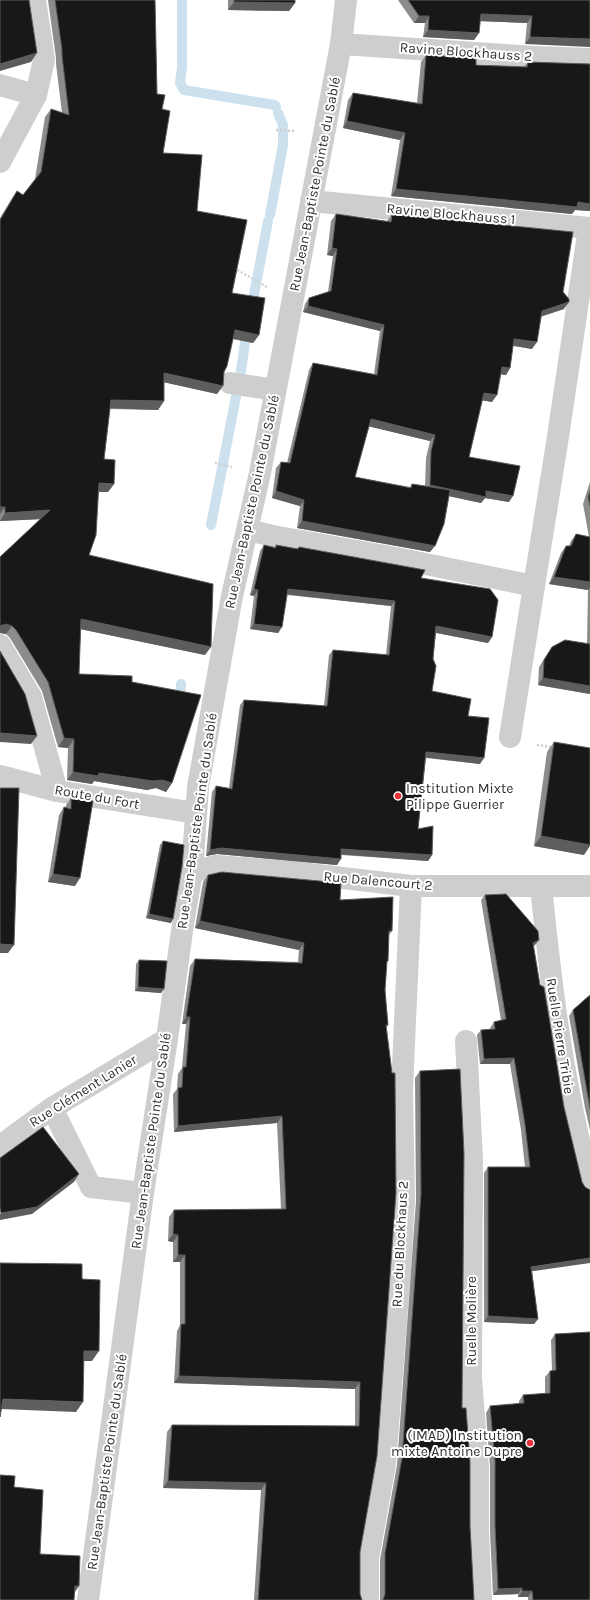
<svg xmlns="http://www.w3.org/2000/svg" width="590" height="1600" viewBox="0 0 590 1600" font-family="Karla,sans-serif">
<rect width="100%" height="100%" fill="#fff"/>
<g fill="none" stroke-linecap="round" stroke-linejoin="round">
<!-- stream -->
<g stroke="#cce0ee" stroke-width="10">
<polyline points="182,0 182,67 180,83 184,90 275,105 276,107"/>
<polyline points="270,215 283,145 283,125 278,113"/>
<polyline points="251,310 268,221"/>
<polyline points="211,525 241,371 245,342"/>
<polyline points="179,704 181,684"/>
</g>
<!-- path -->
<g stroke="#cecece" stroke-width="2.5" stroke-dasharray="2 2" stroke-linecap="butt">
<polyline points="276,130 295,131"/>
<polyline points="234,268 267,287"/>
<polyline points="215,463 232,467"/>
<polyline points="537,745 554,747"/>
</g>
<!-- minor -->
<g stroke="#cecece" stroke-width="22">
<polyline points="341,44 535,57 590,59"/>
<polyline points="0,85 36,95"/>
<polyline points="0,162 36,95 44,60 35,0"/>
<polyline points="311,201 590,228"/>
<polyline points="230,383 275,390"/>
<polyline points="248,530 273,536 396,558 534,586 557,443 589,228"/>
<polyline points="0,645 31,697 57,791"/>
<polyline points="510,737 534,586"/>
<polyline points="0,776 57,791 196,813"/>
<polyline points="192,872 216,866 292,872 411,886 590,886"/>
<path d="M541,886C551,986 563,1086 590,1184"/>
<polyline points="466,1041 472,1160 471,1378 478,1468 478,1532 481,1600"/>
<polyline points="52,1108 91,1187 143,1193"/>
<polyline points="0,1146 52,1108 167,1039"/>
<polyline points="88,1600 143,1193 167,1039 183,924 192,872 198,787 232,596 260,473 341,44 346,0"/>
<polyline points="368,1600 368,1559 385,1464 400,1269 404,1200 402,1089 411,886"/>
</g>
</g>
<!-- wall -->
<g fill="#8c8c8c" fill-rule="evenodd">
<polygon points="48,0 155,0 157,94 162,109 163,153 197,211 232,293 259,335 253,343 233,339 217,394 164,382 164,401 158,410 110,409 104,459 114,484 108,492 98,492 89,555 205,655 80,629 79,674 132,682 172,783 166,792 156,788 147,790 94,781 92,784 67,780 68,748 58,747 42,691 10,638 6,634 0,633 0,557 41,519 0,521 0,218 11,200 17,191 23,195 35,179 45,117 51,109 62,113 56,64 56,58"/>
<polygon points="228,0 295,0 295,3 289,11 228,10"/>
<polygon points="398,0 590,0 525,44 527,23 480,21 479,33 474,40 423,37 425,23 414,23"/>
<polygon points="426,55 476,65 524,67 528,62 590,64 590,211 575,210 572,214 391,196 400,140 343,128 348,100 353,93 417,103 421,62"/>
<path d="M336,214L387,221L392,214L563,292L564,309L541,316L532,349L513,346L510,368L506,375L500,374L492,402L482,400L469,457L509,502L485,498L481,503L449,496L430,552L297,528L300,506L272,498L276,468L281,462L287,463L309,370L313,363L374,374L380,331L303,312L305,304L309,298L328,292L333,256L327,255L331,221ZM369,426L430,441L426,458L425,486L412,484L410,487L355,477Z"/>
<polygon points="590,482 590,694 538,685 539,667 552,647 587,644 588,590 549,584 561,553 566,546 569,546 571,541 576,534 589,537 583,504"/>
<polygon points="264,545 275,547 276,545 297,549 299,547 421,578 492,637 488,643 436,633 433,659 432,691 468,716 480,764 426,758 418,829 432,855 428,861 341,855 337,865 217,854 206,856 212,792 216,786 229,788 240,705 244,700 324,706 329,655 333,650 386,655 391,606 287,595 282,627 278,633 250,629 254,596 250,595 260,551"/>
<polygon points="554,742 584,855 534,846 547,752"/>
<polygon points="71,798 75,886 48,882 59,815 64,807 66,808 66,805"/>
<polygon points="163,841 171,923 146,918 160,845"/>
<polygon points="208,875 340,900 392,931 389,935 385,990 388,1025 387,1027 360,1552 360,1594 362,1600 254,1600 261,1490 163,1488 167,1432 172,1425 355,1426 355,1389 174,1383 177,1331 180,1325 180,1262 173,1262 173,1242 168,1241 169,1217 174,1210 281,1209 277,1123 174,1132 173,1094 177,1089 178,1074 182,1068 186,1024 182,1024 190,966 195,959 298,962 299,950 195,928 203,882"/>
<polygon points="485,895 535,945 533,946 532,1271 538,1319 534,1324 484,1322 484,1173 488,1167 525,1167 521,1130 510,1064 480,1064 477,1035 481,1030 490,1029 490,1028 494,1022 501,1020 481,900"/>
<polygon points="139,960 161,993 135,991 136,964"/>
<polygon points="590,995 590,1130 585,1108 569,1016 573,1010"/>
<polygon points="420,1071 462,1408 470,1526 474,1600 380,1600 380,1560 397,1465 416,1201 415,1078"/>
<polygon points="555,1334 590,1600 528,1600 528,1597 518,1597 518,1594 493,1595 490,1532 490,1467 486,1413 490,1406 519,1404 519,1401 523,1395 545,1394 545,1377 550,1371 552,1371 551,1340"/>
</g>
<!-- shaded-wall -->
<g fill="#5d5d5d">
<polygon points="234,2 295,3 289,11 228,10"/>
<polygon points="481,14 532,16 527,23 476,21"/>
<polygon points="419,16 429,16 425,23 414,23"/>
<polygon points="428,30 479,33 474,40 423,37"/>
<polygon points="530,37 590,39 590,47 525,44"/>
<polygon points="37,53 31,62 0,71 0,64"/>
<polygon points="347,121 405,133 400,140 343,128"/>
<polygon points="396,189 578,202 590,204 590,211 575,210 572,214 391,196"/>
<polygon points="332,248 337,249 333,256 327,255"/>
<polygon points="569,302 564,309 537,318 542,311"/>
<polygon points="308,306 384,325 380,331 303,312"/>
<polygon points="235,330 259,335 253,343 229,338"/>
<polygon points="514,339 537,342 532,349 510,345"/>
<polygon points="502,367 510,368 506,375 497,374"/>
<polygon points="164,373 223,386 217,394 158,381"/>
<polygon points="484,393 497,395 492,402 480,400"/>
<polygon points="111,400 164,401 158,410 105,408"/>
<polygon points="371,419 435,435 430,441 367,426"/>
<polygon points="99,483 114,484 108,492 93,492"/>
<polygon points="430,485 486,491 513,496 509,502 485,498 481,503 425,491"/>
<polygon points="276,491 304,500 300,506 272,498"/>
<polygon points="0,507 5,507 0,514"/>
<polygon points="50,510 44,519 0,521 5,513"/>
<polygon points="302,521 435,546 430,552 297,528"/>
<polygon points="554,577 590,582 590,588 588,590 549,584"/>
<polygon points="254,589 258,590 254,596 250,595"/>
<polygon points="288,589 395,601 391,606 284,594"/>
<polygon points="81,619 211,647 205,655 75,628"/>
<polygon points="6,624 12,626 6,634 0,633 0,626"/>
<polygon points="254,624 282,627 278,633 250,629"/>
<polygon points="436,626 492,637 488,643 432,632"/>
<polygon points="543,678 590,686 590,694 538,685"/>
<polygon points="0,733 37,736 31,744 0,742"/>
<polygon points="64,738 74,739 68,748 58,747"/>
<polygon points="426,752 484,758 480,764 422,757"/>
<polygon points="73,772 99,773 162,780 172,783 166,792 156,788 147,790 94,781 92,784 67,780"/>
<polygon points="541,836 590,845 590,846 584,855 534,846"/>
<polygon points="221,848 341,859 337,865 217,854 206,856 210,850"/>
<polygon points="341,849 432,855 428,861 337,854"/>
<polygon points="53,874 80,878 75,886 48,882"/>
<polygon points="149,914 173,919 171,923 146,918"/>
<polygon points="200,921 304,943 299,950 195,928"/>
<polygon points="539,940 535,945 529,949 533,943"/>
<polygon points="0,944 14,945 8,953 0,953"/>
<polygon points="138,987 164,989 161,993 135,991"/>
<polygon points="186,1017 190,1017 186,1024 182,1024"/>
<polygon points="514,1058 510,1064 480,1064 484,1059"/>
<polygon points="282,1116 277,1123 174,1132 178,1126"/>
<polygon points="79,1174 74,1182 32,1214 0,1220 0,1214 1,1213"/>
<polygon points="173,1234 178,1235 173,1242 168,1241"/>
<polygon points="178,1255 185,1255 180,1262 173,1262"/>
<polygon points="590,1258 590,1263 527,1272 531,1267"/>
<polygon points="488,1316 538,1319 534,1324 484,1322"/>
<polygon points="84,1351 99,1351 92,1361 77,1361"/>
<polygon points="179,1376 360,1382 355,1389 174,1383"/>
<polygon points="3,1399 83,1402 76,1412 0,1409"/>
<polygon points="168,1481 266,1483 261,1490 163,1488"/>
<polygon points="75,1586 79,1586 72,1596"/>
<polygon points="522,1588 518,1594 493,1595 498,1589"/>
<polygon points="522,1591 532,1591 528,1597 518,1597"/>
</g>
<!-- building -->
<g fill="#181818" stroke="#5d5d5d">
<polygon points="0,0 29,0 37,53 0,64"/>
<polygon points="55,0 155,0 157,94 165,95 162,109 170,111 163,153 202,155 197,211 247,220 232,293 265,298 259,335 235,330 227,366 224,372 223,386 164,373 164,401 111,400 104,459 115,460 114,484 99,483 96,535 89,555 213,584 211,647 81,619 79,674 132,676 132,682 201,695 172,783 162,780 153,781 99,773 98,776 73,772 74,739 64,738 48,682 16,630 12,626 6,624 0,626 0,557 50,510 5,513 5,507 0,507 0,220 17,191 23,195 41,172 51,109 69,115 62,56 62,50"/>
<polygon points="234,0 295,0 295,3 234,2"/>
<polygon points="408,0 590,0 590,39 530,37 532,16 481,14 479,33 428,30 429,16 419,16"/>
<polygon points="426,55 476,58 476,65 527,67 528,62 590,64 590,204 578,202 577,207 396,189 405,133 347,121 353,93 422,104"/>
<polygon points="336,214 391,222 392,214 573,232 563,292 569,299 569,302 542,311 537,342 514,339 510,368 502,367 497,395 484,393 469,457 520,466 513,496 486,491 486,497 430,485 431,451 435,435 371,419 355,477 411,488 412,484 450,490 444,524 435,546 302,521 304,500 276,491 281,462 290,463 313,363 377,375 384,325 308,306 309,298 331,291 337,249 332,248"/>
<polygon points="590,491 590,506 588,497"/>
<polygon points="576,534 590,537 590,582 554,577 566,546 571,546"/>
<polygon points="264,545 276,548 276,545 298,549 299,547 425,570 421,578 490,589 498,600 492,637 436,626 433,659 436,666 432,691 471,699 468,716 489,718 484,758 426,752 418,829 433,826 432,855 341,849 341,859 221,848 210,850 216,786 232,789 244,700 327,706 333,650 389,655 395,601 288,589 282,627 254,624 258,590 254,589"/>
<polygon points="565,640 590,644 590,686 543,678 544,660 552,647"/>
<polygon points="0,651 25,694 37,736 0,733"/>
<polygon points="554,742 590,748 590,845 541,836"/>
<polygon points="0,788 19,788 14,945 0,944"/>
<polygon points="71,798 93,801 80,878 53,874 64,807 71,809"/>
<polygon points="163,841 184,845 182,867 173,919 149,914"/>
<polygon points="222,872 341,883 340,900 393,897 392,931 389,931 388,961 387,961 385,990 388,1025 386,1025 392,1073 395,1073 396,1193 377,1456 360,1552 360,1594 362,1600 258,1600 266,1483 168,1481 172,1425 359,1426 360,1382 179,1376 181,1324 185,1324 185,1255 178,1255 178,1235 173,1234 174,1210 286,1209 282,1116 178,1126 178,1088 182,1087 183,1067 186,1067 190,1017 186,1017 195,959 302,963 304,943 200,921 208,875"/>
<polygon points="506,894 538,931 539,940 533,943 540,985 544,987 564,1107 582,1182 585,1187 590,1190 590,1258 531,1267 538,1319 488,1316 488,1167 530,1167 525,1125 514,1058 484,1059 481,1030 495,1029 494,1022 506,1019 485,895"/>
<polygon points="139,960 167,961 164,989 138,987"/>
<polygon points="590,995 590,1109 573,1010"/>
<polygon points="460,1069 464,1154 462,1408 466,1408 470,1462 470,1526 474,1600 383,1600 385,1594 385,1553 402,1458 421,1194 420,1071"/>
<polygon points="43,1127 79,1174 37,1207 1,1213 0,1207 0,1158"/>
<polygon points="0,1263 82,1264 82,1279 100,1280 99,1351 84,1351 83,1402 3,1399 0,1417"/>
<polygon points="590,1332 590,1600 533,1600 532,1591 522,1591 522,1588 498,1589 495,1526 495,1461 490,1406 524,1403 523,1395 550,1393 550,1371 556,1370 555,1334"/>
<polygon points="0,1475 15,1476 14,1487 43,1490 40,1554 80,1556 79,1586 75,1586 74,1600 0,1600"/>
</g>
<!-- markers -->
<g fill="#ea313a" stroke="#fff" stroke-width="1.5">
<circle cx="398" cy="796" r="4"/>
<circle cx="530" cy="1443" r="4"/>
</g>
<g text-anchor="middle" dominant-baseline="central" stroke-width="4" stroke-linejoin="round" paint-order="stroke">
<!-- street labels -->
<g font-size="14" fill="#313131" stroke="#fff">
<text transform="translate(466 52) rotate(4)">Ravine Blockhauss 2</text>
<text transform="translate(315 184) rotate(-79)">Rue Jean-Baptiste Pointe du Sablé</text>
<text transform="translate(451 214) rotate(5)">Ravine Blockhauss 1</text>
<text transform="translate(252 502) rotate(-78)">Rue Jean-Baptiste Pointe du Sablé</text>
<text transform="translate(97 797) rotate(10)">Route du Fort</text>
<text transform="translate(197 821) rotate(-82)">Rue Jean-Baptiste Pointe du Sablé</text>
<text transform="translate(378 881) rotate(5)">Rue Dalencourt 2</text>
<text transform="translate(560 1036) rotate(81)">Ruelle Pierre Tribie</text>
<text transform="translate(83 1091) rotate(-32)">Rue Clément Lanier</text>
<text transform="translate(151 1141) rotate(-82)">Rue Jean-Baptiste Pointe du Sablé</text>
<text transform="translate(400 1244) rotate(-87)">Rue du Blockhaus 2</text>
<text transform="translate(471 1321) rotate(-90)">Ruelle Molière</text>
<text transform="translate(107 1462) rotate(-82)">Rue Jean-Baptiste Pointe du Sablé</text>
</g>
<!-- poi labels -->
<g font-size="14" fill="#313131" stroke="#fff" text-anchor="start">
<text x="406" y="788">Institution Mixte<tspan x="406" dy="16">Pilippe Guerrier</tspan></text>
<text x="522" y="1435" text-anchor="end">(IMAD) Institution<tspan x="522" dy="16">mixte Antoine Dupre</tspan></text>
</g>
</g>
</svg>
